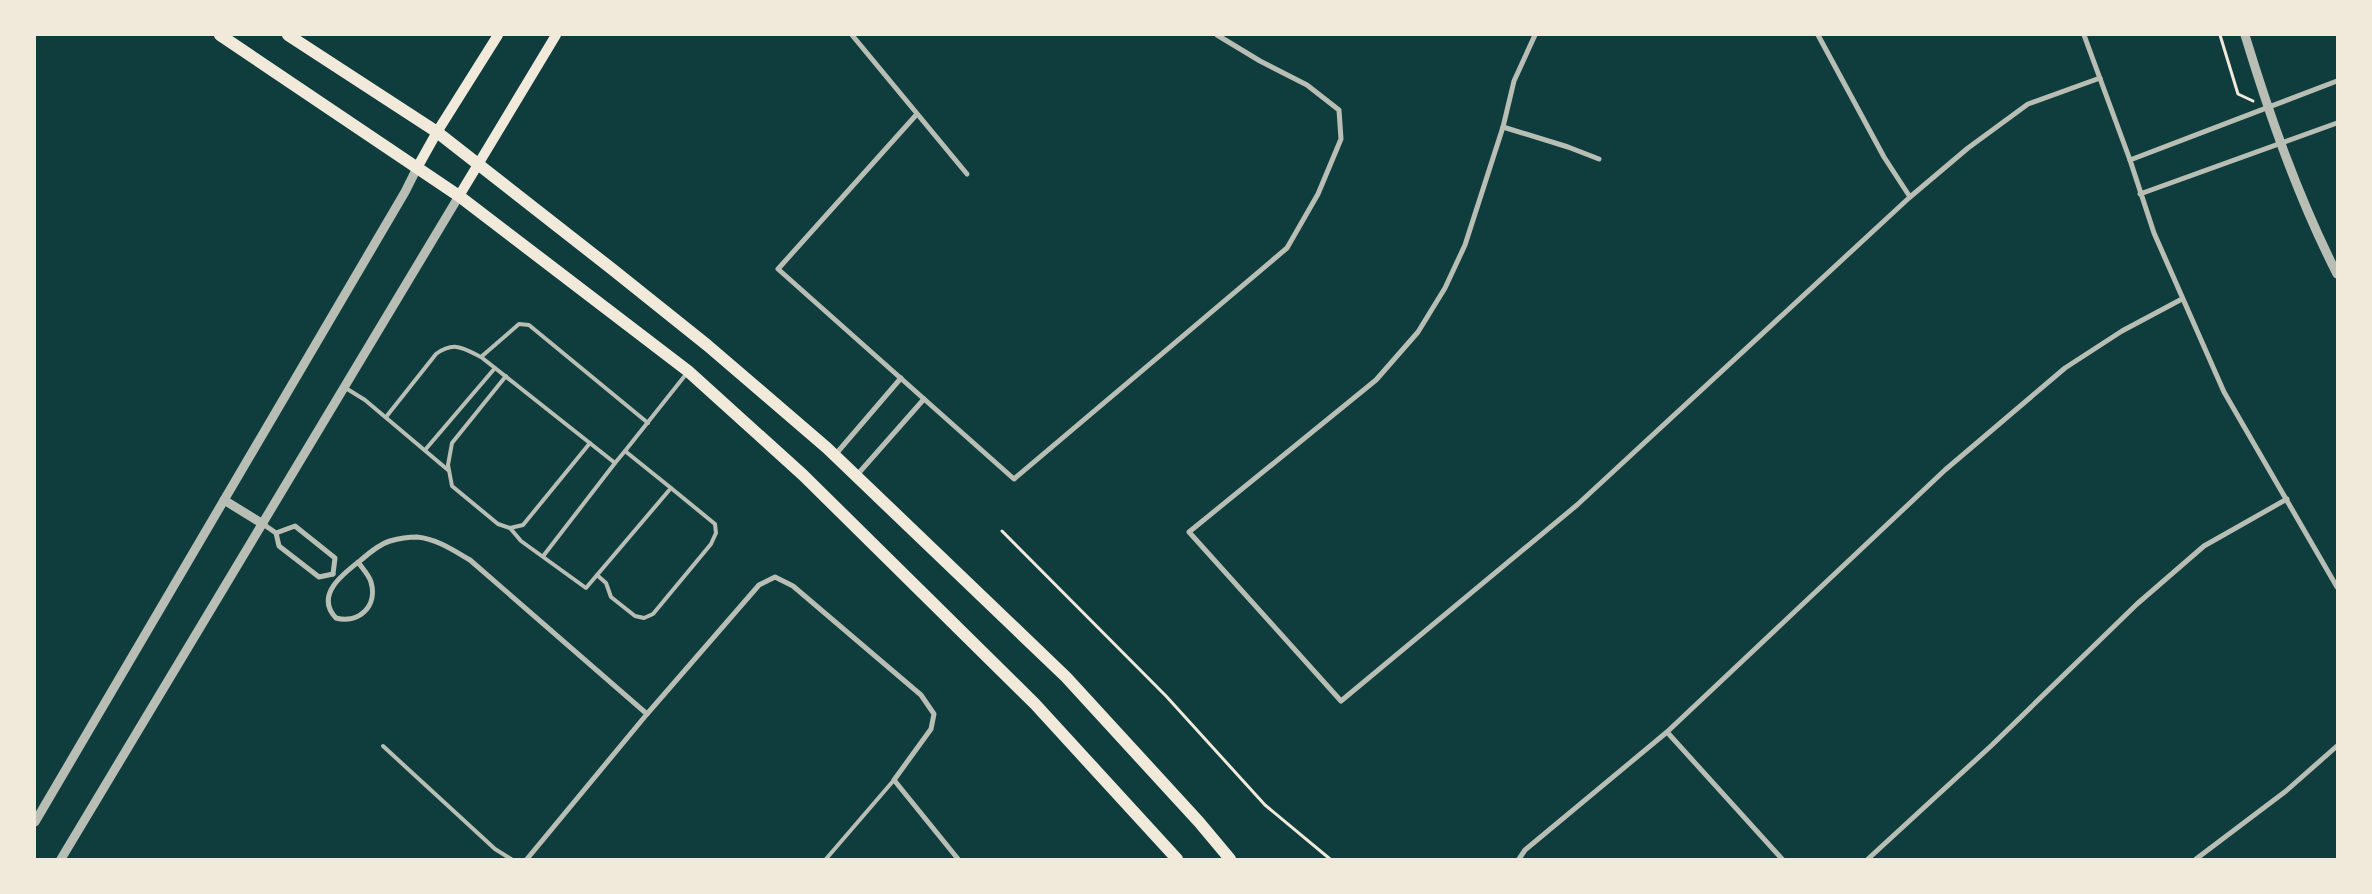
<svg xmlns="http://www.w3.org/2000/svg" width="2372" height="894" viewBox="0 0 2372 894" font-family="'Roboto Condensed',sans-serif">
<rect width="100%" height="100%" fill="#0f3d3e"/>
<g fill="none" stroke-linecap="round" stroke-linejoin="round">
<!-- path -->
<g stroke="#f1e9da" stroke-width="3">
<polyline points="2220,35 2238,94 2253,101"/>
<polyline points="1002,531 1166,696 1265,805 1330,859"/>
</g>
<!-- service -->
<g stroke="#b8beb3" stroke-width="4">
<polyline points="495,368 481,357 519,324 529,325 648,423"/>
<polyline points="506,376 452,443 448,465 452,486 498,524 510,528 523,525 590,443"/>
<polyline points="344,387 365,400 448,470"/>
<path d="M386,417L436,354C454,341 463,348 481,357"/>
<polyline points="425,450 495,368 615,463 625,451"/>
<polyline points="510,528 521,541 586,588 671,488 625,451 687,373"/>
<polyline points="544,555 615,463"/>
<polyline points="597,575 606,583 611,597 635,616 644,618 653,614 711,544 716,533 715,524 671,488"/>
<polyline points="383,746 495,849 511,859"/>
<polyline points="826,859 894,780"/>
</g>
<!-- minor -->
<g stroke="#b8beb3" stroke-width="5">
<polyline points="852,35 967,174"/>
<polyline points="1535,35 1514,81 1503,127 1465,245 1445,288 1418,332 1376,380 1189,532 1341,701 1577,505 1910,197 1968,148 2028,104 2100,78"/>
<polyline points="1818,35 1884,157 1910,197"/>
<polyline points="2084,35 2130,160 2154,233 2224,392 2337,587"/>
<polyline points="917,114 778,269 1014,479 1287,248 1318,194 1341,139 1339,110 1307,85 1260,61 1217,35"/>
<polyline points="1503,127 1568,147 1599,159"/>
<polyline points="2130,160 2337,81"/>
<polyline points="2140,194 2337,123"/>
<polyline points="835,455 901,378"/>
<polyline points="857,475 924,399"/>
<polyline points="263,524 276,533 279,546 319,577 333,574"/>
<polyline points="276,533 295,526 335,558 333,574"/>
<path d="M358,562C362,568 369,575 371,582C378,606 359,624 336,618C314,595 344,573 361,560C369,553 380,544 390,541C397,539 409,537 417,537C437,539 453,550 470,560L647,714L527,859"/>
<polyline points="647,714 759,585 775,577 793,586 921,695 934,714 931,729 894,780 958,859"/>
<polyline points="1667,732 1782,859"/>
<polyline points="1519,859 1525,850 1667,732 1945,470 2065,368 2122,331 2182,299"/>
<polyline points="1868,859 1992,745 2137,604 2204,546 2287,499"/>
<polyline points="2196,859 2286,791 2337,746"/>
</g>
<!-- tertiary -->
<g stroke="#b8beb3" stroke-width="9">
<path d="M2245,35C2270,117 2298,197 2337,274"/>
<polyline points="224,500 263,524"/>
<polyline points="35,822 405,192 418,166"/>
<polyline points="61,859 459,196"/>
</g>
<!-- secondary -->
<g stroke="#f1e9da" stroke-width="10">
<polyline points="418,166 437,132 498,35"/>
<polyline points="459,196 556,35"/>
</g>
<!-- primary -->
<g stroke="#f1e9da" stroke-width="12">
<polyline points="220,35 459,196 688,371 803,475 1035,704 1177,859"/>
<polyline points="288,35 437,132 612,269 707,345 827,448 1066,677 1199,822 1230,859"/>
</g>
</g>
<!-- border -->
<rect width="2372" height="894" fill="none" stroke="#f1e9da" stroke-width="72"/>
</svg>
